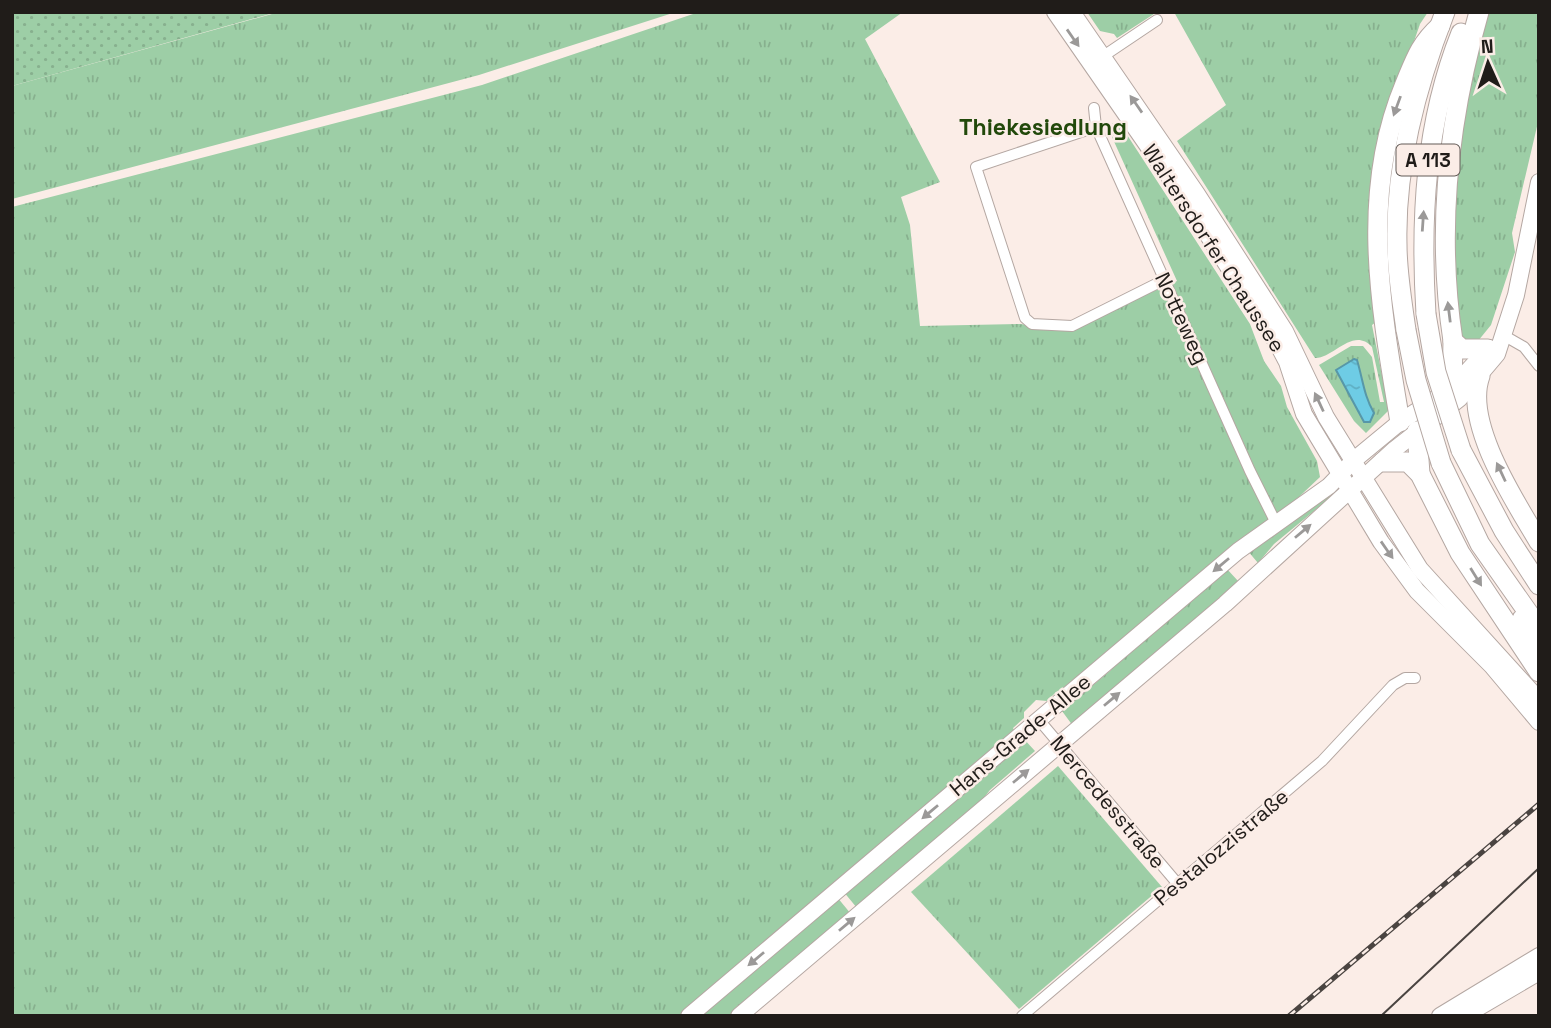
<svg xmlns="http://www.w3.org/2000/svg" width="1551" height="1028" viewBox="0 0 1551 1028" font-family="'Space Grotesk',sans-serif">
<defs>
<pattern id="grass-tufts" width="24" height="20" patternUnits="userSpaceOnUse" patternTransform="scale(1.75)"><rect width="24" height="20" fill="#9dcea6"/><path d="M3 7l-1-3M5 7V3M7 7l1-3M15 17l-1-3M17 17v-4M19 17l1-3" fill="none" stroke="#87b08e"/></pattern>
<pattern id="park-dots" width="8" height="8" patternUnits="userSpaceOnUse" patternTransform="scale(1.75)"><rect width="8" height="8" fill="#9dcea6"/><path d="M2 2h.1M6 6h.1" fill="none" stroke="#87b08e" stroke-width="1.8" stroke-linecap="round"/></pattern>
<pattern id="water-ripples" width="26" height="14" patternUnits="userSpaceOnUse" patternTransform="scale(1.75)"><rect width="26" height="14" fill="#6ecce5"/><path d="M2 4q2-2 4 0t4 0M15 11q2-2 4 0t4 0" fill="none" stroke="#5fafc4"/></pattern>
</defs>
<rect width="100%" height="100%" fill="#fbede7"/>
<!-- grass -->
<g fill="url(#grass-tufts)">
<polygon points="279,12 676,12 479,75 12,199 12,86"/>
<polygon points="699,12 903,12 865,39 940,182 901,197 910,225 920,326 1020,324 1065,330 1177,281 1107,126 1118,121 1250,324 1264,361 1281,386 1287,407 1317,461 1320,477 1281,514 1059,695 1056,692 1047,701 1036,700 1024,712 1024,718 1013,728 1015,732 681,1016 12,1016 12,207 482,85"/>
<polygon points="1087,12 1157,12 1117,38 1114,34 1100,31"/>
<path d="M1174,12H1428L1420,24L1377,148L1368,231L1376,322L1372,325L1389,410L1366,433L1354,421L1319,365L1351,346H1363L1372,357L1380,402H1384L1372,347C1353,326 1333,359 1315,358L1177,141L1226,105Z"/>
<path d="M1487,12H1539V118L1512,233L1515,252L1491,325L1478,341L1462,342C1459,323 1454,303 1452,284C1445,193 1465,100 1487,12Z"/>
<polygon points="1328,492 1331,497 1274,544 1258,563 1247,550"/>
<polygon points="1226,568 1239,582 1073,726 1062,711 1111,670 1117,659"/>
<polygon points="1023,738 1035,751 990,790 978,805 857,908 843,891"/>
<polygon points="1058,766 1162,887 1019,1009 911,892"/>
<polygon points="837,897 851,914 731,1016 697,1016"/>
</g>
<!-- park -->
<polygon fill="url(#park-dots)" points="12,12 277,12 12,86"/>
<!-- water -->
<path fill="url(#water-ripples)" stroke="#5797a8" stroke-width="2" d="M1354,359L1357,360C1363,380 1364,396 1374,413L1370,422H1364L1336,370Z"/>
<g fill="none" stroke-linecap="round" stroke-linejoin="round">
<!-- street casing -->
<g stroke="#b4a7a2" stroke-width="12">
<g id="street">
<polyline points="1099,59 1157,20"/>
<polyline points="1094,108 1096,127 1250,471 1277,525"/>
<polyline points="1096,127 976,167 1025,318 1032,324 1072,326 1164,280"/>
<polyline points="1503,335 1524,347 1539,366"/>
<polyline points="1039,720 1177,883"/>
<polyline points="1022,1016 1322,761 1393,685 1405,678 1415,678"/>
</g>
</g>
<!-- secondary casing -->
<g stroke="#b4a7a2" stroke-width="18">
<g id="secondary">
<polyline points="1055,12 1186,201 1277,343 1287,362 1304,414 1381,542 1417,591 1492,666 1539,722"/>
<polyline points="1072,12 1197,194 1285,331 1326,417 1420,569 1539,700"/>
<polyline points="689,1016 1238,551 1329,486 1354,460 1400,422 1452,388 1487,350"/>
<polyline points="739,1016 1225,604 1395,449 1459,399 1497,354 1516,295 1539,182"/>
<polyline points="1440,1016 1539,956"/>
<polyline points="1464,1016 1539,972"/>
</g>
</g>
<!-- highway casing -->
<g stroke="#b4a7a2" stroke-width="21">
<g id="highway">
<path d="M1479,12C1448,120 1436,230 1453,341L1462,349H1488"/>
<path d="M1426,314C1420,218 1425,123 1461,33"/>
<path d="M1406,330C1402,301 1397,273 1397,244C1395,166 1417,84 1445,12"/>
<path d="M1480,376C1463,423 1515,501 1539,542"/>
<polyline points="1452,388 1453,341"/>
<path d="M1400,422C1381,309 1359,194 1405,84C1415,60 1420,44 1440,26"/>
<polyline points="1417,431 1420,474"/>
<polyline points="1461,450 1504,531 1539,585"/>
<polyline points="1383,462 1408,462 1420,474 1460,553 1539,672"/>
<polyline points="1441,463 1480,544 1539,628"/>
<polyline points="1522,619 1539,648"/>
</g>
</g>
<!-- street -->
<use href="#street" stroke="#fff" stroke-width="10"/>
<!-- secondary -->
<use href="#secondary" stroke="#fff" stroke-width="16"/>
<!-- highway -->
<use href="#highway" stroke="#fff" stroke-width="19"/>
<!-- tram -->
<polyline stroke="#4a4441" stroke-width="2" points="1381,1016 1539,868"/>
<!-- rail casing -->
<g stroke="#4a4441" stroke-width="5">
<polyline id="rail" points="1289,1016 1539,804"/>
</g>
<!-- rail -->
<use href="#rail" stroke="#fbede7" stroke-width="2.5" stroke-dasharray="8" stroke-linecap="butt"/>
<!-- highway-bridge casing -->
<g stroke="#b4a7a2" stroke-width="21" stroke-linecap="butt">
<g id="highway-bridge">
<polyline points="1426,314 1436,372 1461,450"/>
<polyline points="1406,330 1416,380 1441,463"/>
</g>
</g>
<!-- highway-bridge -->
<use href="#highway-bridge" stroke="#fff" stroke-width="19"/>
</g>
<!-- one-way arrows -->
<defs><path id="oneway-solid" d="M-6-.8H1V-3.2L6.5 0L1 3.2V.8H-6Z" transform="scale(1.75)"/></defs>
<g fill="#9b9998">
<use href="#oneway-solid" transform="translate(1073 38) rotate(55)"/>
<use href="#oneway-solid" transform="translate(1136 104) rotate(-125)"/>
<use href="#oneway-solid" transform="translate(1397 106) rotate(110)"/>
<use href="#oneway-solid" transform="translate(1423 221) rotate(-86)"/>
<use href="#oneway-solid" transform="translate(1449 312) rotate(-97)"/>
<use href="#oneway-solid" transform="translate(1319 402) rotate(-115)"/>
<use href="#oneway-solid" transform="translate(1501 472) rotate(-115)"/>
<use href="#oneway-solid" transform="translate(1303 531) rotate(-40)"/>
<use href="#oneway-solid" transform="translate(1387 550) rotate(55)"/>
<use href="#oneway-solid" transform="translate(1221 565) rotate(140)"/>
<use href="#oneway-solid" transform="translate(1476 577) rotate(58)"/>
<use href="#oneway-solid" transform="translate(1112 699) rotate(-40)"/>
<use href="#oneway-solid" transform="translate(1021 776) rotate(-40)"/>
<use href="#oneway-solid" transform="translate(930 812) rotate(140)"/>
<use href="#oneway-solid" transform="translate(847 924) rotate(-40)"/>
<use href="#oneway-solid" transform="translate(756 959) rotate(140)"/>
</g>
<g text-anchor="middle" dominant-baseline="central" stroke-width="5" stroke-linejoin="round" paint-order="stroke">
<!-- shield labels -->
<rect fill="#fbede7" stroke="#625b57" stroke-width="2" x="1396.5" y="144.5" width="63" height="31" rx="5"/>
<g font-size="19" font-weight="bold" fill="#201c19">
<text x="1428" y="160">A 113</text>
</g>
<!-- street labels -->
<g font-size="21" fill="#201c19" stroke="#fbede7">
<text transform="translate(1214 248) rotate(57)">Waltersdorfer Chaussee</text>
<text transform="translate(1182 318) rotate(65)">Notteweg</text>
<text transform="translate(1020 735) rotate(-40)">Hans-Grade-Allee</text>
<text transform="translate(1108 802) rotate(50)">Mercedesstraße</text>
<text transform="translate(1221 847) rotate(-40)">Pestalozzistraße</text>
</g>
<!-- neighbourhood labels -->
<g font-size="23" font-weight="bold" fill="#22490b" stroke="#fbede7">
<text x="1043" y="127">Thiekesiedlung</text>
</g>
</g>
<!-- border -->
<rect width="1551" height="1028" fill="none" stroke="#201c19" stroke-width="28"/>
<!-- north arrow -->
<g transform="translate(1488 63) rotate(357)" stroke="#fbede7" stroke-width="5" paint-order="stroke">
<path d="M0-5L12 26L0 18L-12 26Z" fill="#201c19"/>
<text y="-10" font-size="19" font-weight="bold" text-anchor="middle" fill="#201c19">N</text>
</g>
</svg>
